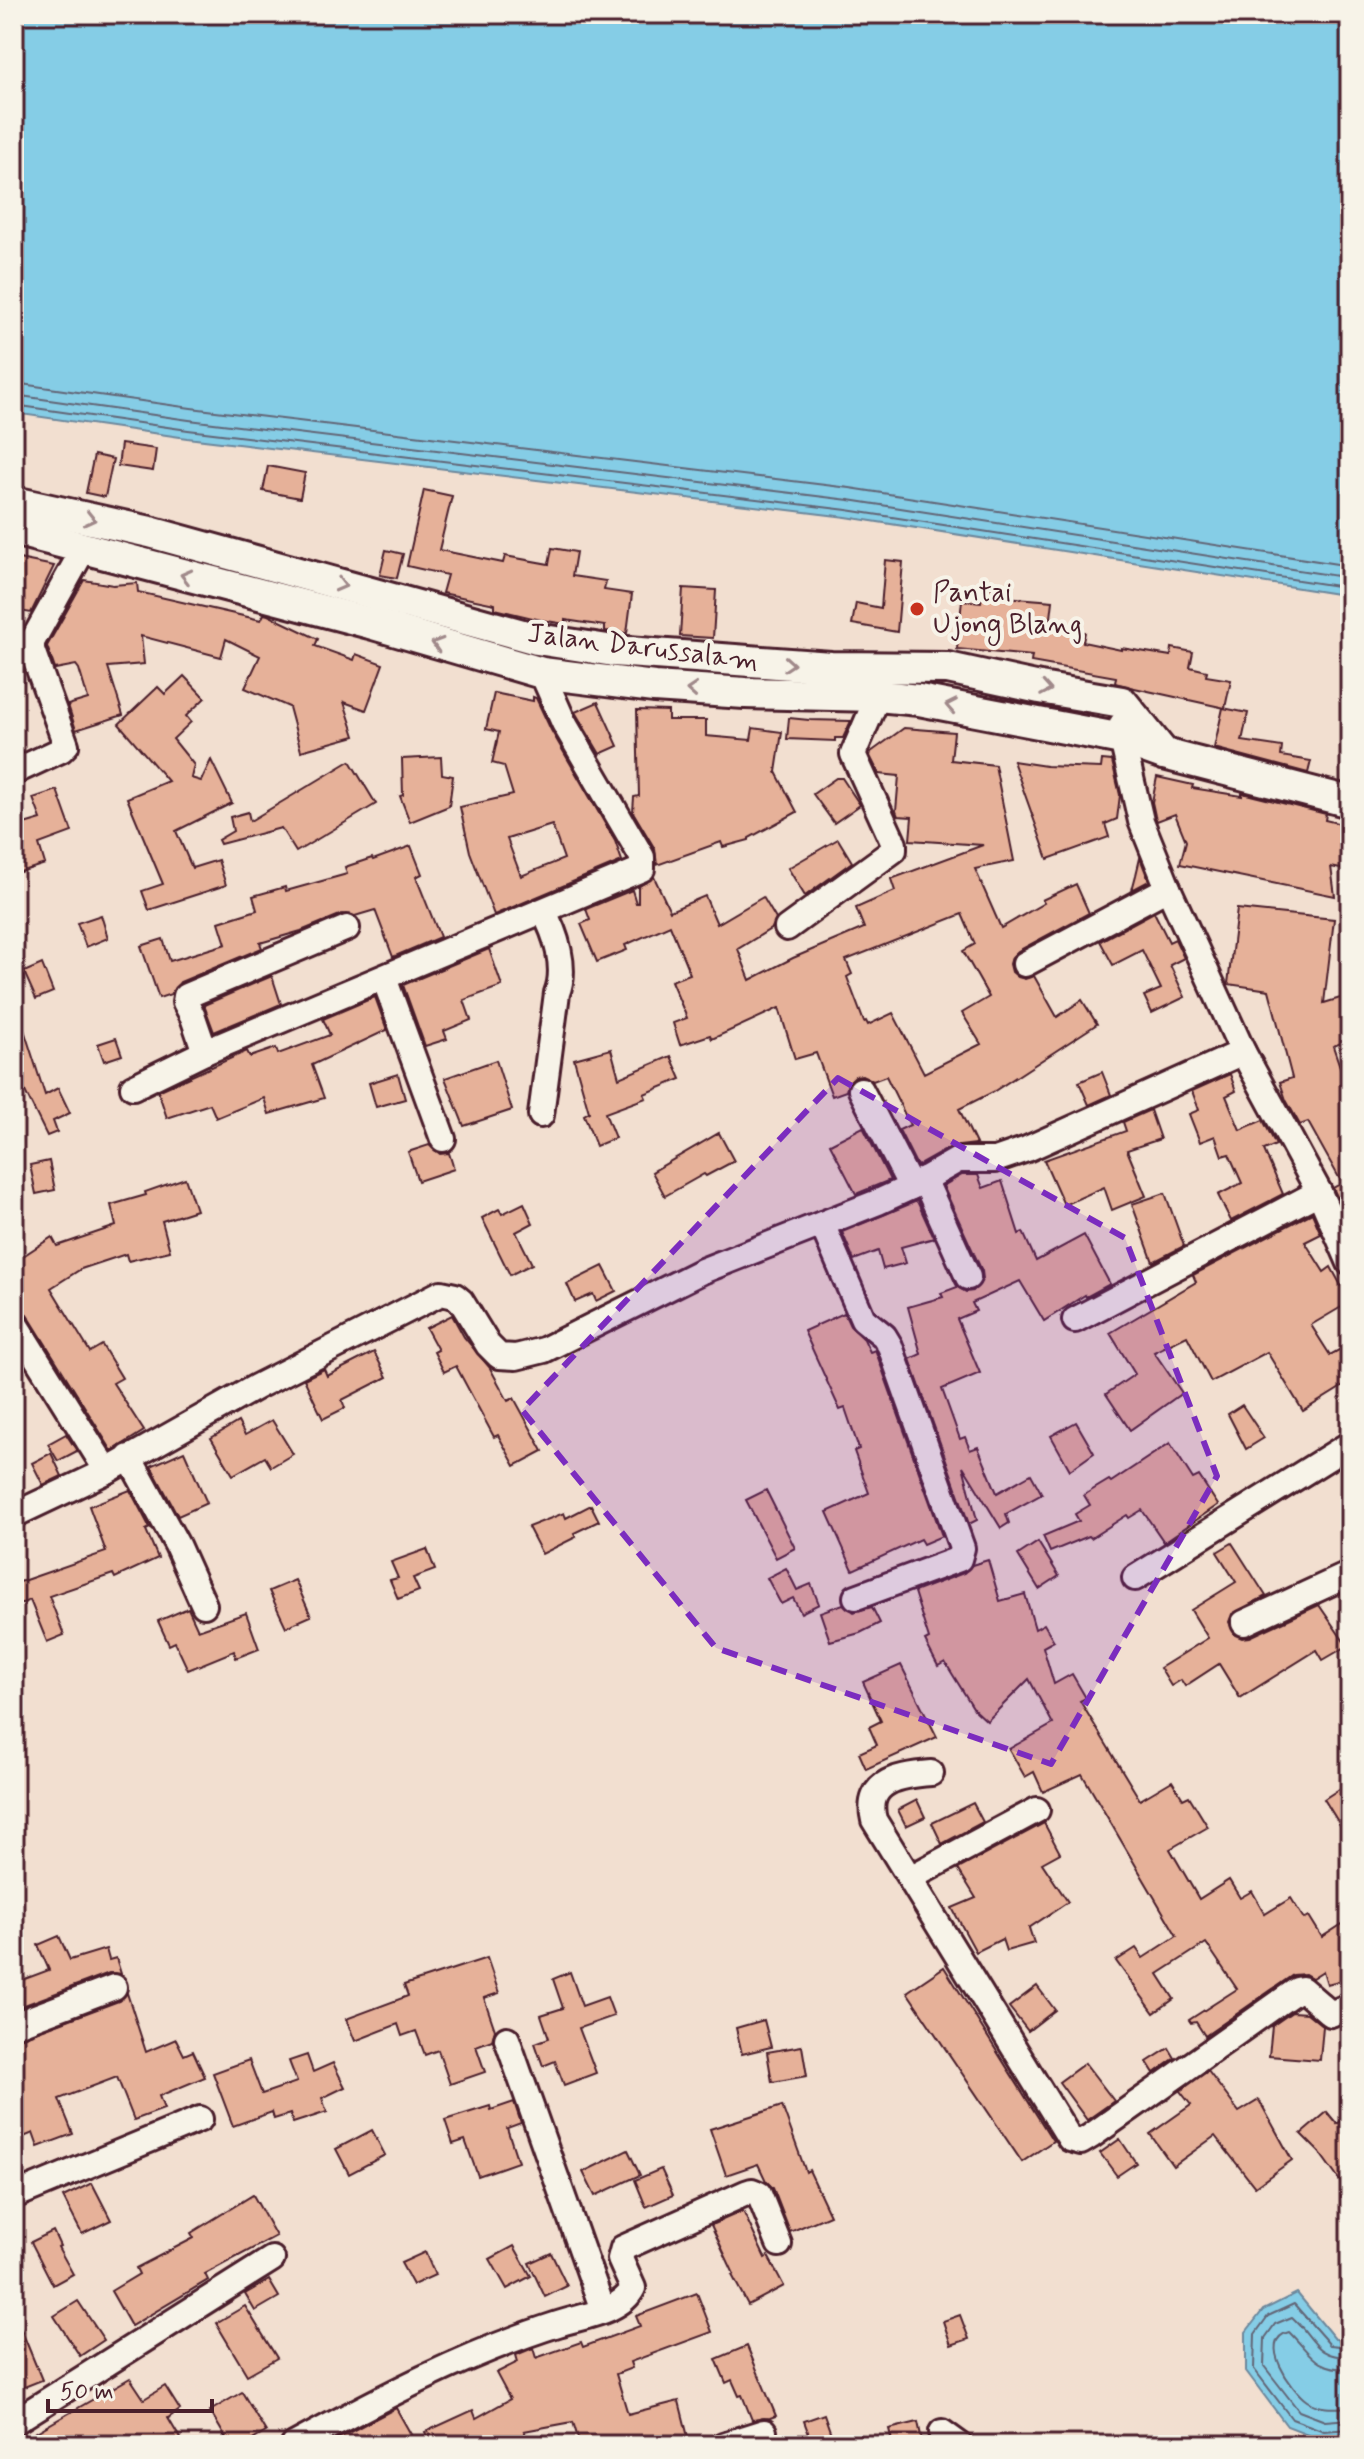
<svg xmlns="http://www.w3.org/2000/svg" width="1364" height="2459" viewBox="0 0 1364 2459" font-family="Mynerve,sans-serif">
<rect width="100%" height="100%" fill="#f2dfd0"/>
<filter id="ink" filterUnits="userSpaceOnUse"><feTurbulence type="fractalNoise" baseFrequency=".0125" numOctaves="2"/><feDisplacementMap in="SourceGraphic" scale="16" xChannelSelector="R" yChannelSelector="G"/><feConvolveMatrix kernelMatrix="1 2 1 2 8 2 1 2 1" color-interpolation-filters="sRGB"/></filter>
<g filter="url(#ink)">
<!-- water -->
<g fill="#85cde6" stroke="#6d879b" stroke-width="2">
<polygon points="14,14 1350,14 1350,596 846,517 187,438 14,413"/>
<polygon points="1297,2293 1335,2339 1350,2340 1350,2437 1323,2440 1287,2426 1246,2371 1246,2332 1263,2310"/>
</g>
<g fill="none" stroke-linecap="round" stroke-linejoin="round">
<!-- shore -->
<g stroke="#626576" stroke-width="2">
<polyline points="14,383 191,408 850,488 1350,566"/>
<polyline points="14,395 189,420 849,500 1350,578"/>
<polyline points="14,405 188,430 847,510 1350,588"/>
<polyline points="1350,2347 1330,2345 1294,2304 1268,2316 1255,2334 1254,2369 1292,2419 1324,2431 1350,2429"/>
<path d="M1350,2357C1314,2357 1315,2338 1292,2317L1275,2324L1265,2338L1264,2366L1299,2411L1325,2421L1350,2419"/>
<path d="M1350,2369C1314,2369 1312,2355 1289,2332C1256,2340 1292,2391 1307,2401C1321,2410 1335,2408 1350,2407"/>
</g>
</g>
<!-- building -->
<g fill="#e6b199" stroke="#4a1f2b" stroke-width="2" fill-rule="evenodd">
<polygon points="121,444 156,449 153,471 118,466"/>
<polygon points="94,455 113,459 105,497 86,493"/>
<polygon points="268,466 305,473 300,498 263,491"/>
<polygon points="424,490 452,496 439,550 503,563 505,556 549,564 552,548 576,552 572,576 606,581 604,590 632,594 627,633 605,631 605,626 565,620 565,624 541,620 495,609 495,604 442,593 447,575 407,566"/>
<polygon points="386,550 403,554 397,578 380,575"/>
<polygon points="14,558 54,566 31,613 14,610"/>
<polygon points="885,560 903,562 897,632 852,624 856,603 881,608"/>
<polygon points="84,580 113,585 137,583 138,592 261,620 264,614 268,615 318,639 315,646 354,660 356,654 383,664 366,710 344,702 355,736 301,751 289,707 245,688 260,656 226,639 221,657 141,636 144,664 108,667 123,715 76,730 68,705 88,699 79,669 76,665 55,669 47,646"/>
<polygon points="983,587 1006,589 1005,597 1053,601 1050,626 1085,632 1083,642 1121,650 1121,648 1171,656 1172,648 1193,652 1190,667 1207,671 1206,676 1231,680 1225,708 1130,687 1115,683 1116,677 1031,662 1032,656 957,649 962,600 981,602"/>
<polygon points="683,588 716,590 713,638 680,636"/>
<polygon points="184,676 205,698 186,716 191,722 173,739 194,765 191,778 201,781 211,760 232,803 176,831 192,868 218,860 226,885 149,910 142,891 163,884 127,798 168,781 119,724 158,687 165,694"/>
<path d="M494,693L533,701V697L536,698L551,730L615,841L622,861L494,915L470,852L460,807L513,795L504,766L492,763L499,732L486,729ZM552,825L564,859L521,876L507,839Z"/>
<polygon points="598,702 618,746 600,754 575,712"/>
<polygon points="1223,708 1248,713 1242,741 1282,747 1281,756 1311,761 1308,773 1214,748"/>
<polygon points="637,710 668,711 668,720 706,720 706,736 751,740 753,728 782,732 776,772 797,812 749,838 749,840 723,847 721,842 657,865 655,849 633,812 634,797 639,796"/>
<polygon points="789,718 809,720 851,721 843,738 835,738 835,741 787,739"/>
<path d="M904,728L954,732L951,760L995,765L1014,861L975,869L1001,928L1044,903L1042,900L1076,884L1089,913L1018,951L1012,957L1010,964L1012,972L1018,977L1025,979L1034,976L1057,1017L1082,1000L1097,1024L993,1092L959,1109L976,1144L951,1147L917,1166L899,1130L910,1125L886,1076L873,1081L862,1075L855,1076L848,1083L846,1091L832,1096L816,1053L795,1059L779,1008L712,1039L710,1035L680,1045L673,1023L687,1018L671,981L690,974L670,925L625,945L627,950L597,962L581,924L590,920L586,909L632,890L636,903H638V887L654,877L670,911L705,896L717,924L763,897L776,919L772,928L738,949L750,980L793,958L864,928L856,908L895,891L891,879L983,845L910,840L912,817L898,816L896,811L899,776L879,774L870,756L871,752ZM962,914L975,944L963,951L989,997L962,1013L981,1044L924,1073L893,1013L868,1025L866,1021L864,1022L847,977L852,974L846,960Z"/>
<polygon points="441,757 442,774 453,776 449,806 410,822 400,796 403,795 402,759"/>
<polygon points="1102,760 1112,761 1120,795 1117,819 1105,824 1109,837 1048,859 1013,761 1046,766 1101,768"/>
<polygon points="350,761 376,804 296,852 281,828 220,844 218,840 233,831 230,817 248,812 250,821"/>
<polygon points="1157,777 1193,785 1192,788 1242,796 1242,793 1326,814 1325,820 1350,826 1350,871 1331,867 1335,896 1180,864 1186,841 1175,814 1157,821 1155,816 1152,802"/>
<polygon points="836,778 842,778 860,805 834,823 813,794"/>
<polygon points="57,790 72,832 39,844 45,864 14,874 14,827 41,819 33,798"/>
<polygon points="838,839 852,862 805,896 788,868"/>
<polygon points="411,846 422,874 416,877 440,937 393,957 375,910 355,916 342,914 301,931 260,943 262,948 180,982 171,994 159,998 141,946 163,939 170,961 226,944 219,922 257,910 253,896 285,887 286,891 347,874 345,867 372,858 373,860"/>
<polygon points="1140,858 1149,881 1132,890 1136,875"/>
<polygon points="1237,909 1334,919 1324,1003 1350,995 1350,1040 1333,1046 1350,1096 1350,1219 1348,1220 1333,1188 1342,1183 1308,1122 1300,1125 1286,1100 1280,1082 1292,1078 1269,990 1228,984"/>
<polygon points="1154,912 1169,942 1175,939 1184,958 1170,965 1185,997 1152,1013 1144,996 1161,989 1142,950 1113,965 1100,941"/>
<polygon points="101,915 108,938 86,947 77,923"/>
<polygon points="489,949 502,986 464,1000 471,1020 444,1031 447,1039 425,1046 403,985"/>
<polygon points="42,964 53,992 36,999 24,972"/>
<polygon points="272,976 281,1004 214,1032 204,1005"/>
<polygon points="375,997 387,1030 312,1065 324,1098 269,1114 264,1098 216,1118 210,1104 167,1118 158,1091 247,1051 250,1057 276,1048 278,1054 330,1035 323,1019"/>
<polygon points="18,1011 45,1095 58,1088 70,1113 53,1121 57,1132 47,1136 14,1069 14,1012"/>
<polygon points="116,1038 122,1055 104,1061 98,1044"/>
<polygon points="611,1049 619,1078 671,1056 681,1079 644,1094 646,1098 605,1113 615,1138 596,1146 584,1115 589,1112 574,1059"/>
<polygon points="496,1060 512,1110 464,1126 445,1078"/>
<polygon points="1102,1072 1111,1095 1089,1105 1079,1082"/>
<polygon points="398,1074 405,1099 376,1107 369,1083"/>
<polygon points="1230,1074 1236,1091 1226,1096 1240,1130 1263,1120 1276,1145 1264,1150 1283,1194 1231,1221 1218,1195 1242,1183 1229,1154 1222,1156 1215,1136 1200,1142 1189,1114 1199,1110 1192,1091"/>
<polygon points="1150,1110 1160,1139 1127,1150 1146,1196 1112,1210 1104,1187 1064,1205 1044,1160 1126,1131 1123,1122"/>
<polygon points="863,1127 890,1180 856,1194 830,1144"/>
<polygon points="719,1133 734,1161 706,1176 704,1174 665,1196 652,1172"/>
<polygon points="429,1145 440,1154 449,1153 454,1169 418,1181 408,1152"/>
<polygon points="49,1161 55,1190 36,1194 30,1165"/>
<polygon points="962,1175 978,1175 983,1188 1002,1181 1019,1234 1023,1232 1036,1261 1084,1235 1110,1284 1086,1297 1085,1295 1044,1321 1020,1281 972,1303 976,1311 957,1319 980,1373 942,1389 960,1439 965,1437 970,1450 978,1447 997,1493 1031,1474 1042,1494 1006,1514 1009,1523 1001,1528 963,1466 977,1520 969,1524 910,1359 921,1354 908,1307 943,1297 941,1293 957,1287 966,1292 973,1291 983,1279 982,1271 943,1186"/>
<polygon points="185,1178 196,1210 162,1221 170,1251 128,1261 126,1254 81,1269 51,1288 90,1352 102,1345 122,1378 113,1383 144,1431 112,1451 27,1314 14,1307 14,1262 52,1237 57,1246 116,1226 111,1205 146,1195 145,1192"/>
<polygon points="1165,1193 1184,1246 1153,1262 1132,1204"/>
<polygon points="917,1201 934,1238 901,1247 906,1263 883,1269 878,1251 854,1260 842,1232"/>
<polygon points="524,1203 533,1223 516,1232 532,1264 510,1275 482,1218 499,1209 502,1214"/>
<polygon points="1312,1213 1321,1234 1305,1242 1324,1272 1331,1267 1350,1302 1311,1325 1330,1355 1350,1344 1350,1382 1303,1411 1267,1352 1211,1382 1187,1336 1154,1352 1182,1393 1130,1430 1106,1394 1135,1374 1110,1333 1196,1282 1193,1275"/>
<polygon points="603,1266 616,1291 596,1301 593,1294 575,1302 567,1284"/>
<polygon points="844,1313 850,1326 864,1339 870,1352 875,1350 876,1352 942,1536 923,1544 920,1539 853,1570 827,1512 869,1493 854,1451 859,1449 845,1408 840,1410 804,1331"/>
<polygon points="452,1315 464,1337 490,1368 508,1401 514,1398 543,1451 515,1466 498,1435 494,1437 456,1366 444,1372 434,1352 438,1350 426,1328"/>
<polygon points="374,1352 387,1377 342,1400 345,1408 323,1419 304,1379 324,1369 327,1376"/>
<polygon points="1242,1405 1264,1438 1246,1449 1228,1414"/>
<polygon points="272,1420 293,1454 271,1467 265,1457 233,1475 211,1438 238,1422 245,1435"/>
<polygon points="1076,1422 1094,1453 1070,1470 1051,1436"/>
<polygon points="66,1434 77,1451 58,1461 48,1444"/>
<polygon points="1170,1443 1193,1479 1199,1476 1218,1505 1164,1542 1142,1510 1129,1518 1127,1515 1091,1538 1089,1536 1050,1552 1043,1536 1079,1521 1075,1514 1090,1505 1084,1495 1109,1480 1111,1482"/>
<polygon points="184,1451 207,1503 178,1516 151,1466"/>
<polygon points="51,1453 62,1476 43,1485 32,1463"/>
<polygon points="130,1490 150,1528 146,1530 158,1558 115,1578 113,1574 49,1596 64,1635 47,1642 30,1600 20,1604 14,1584 106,1552 89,1506"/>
<polygon points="766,1490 795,1548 776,1558 746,1500"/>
<polygon points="591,1505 599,1521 574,1533 576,1537 542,1554 528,1527 564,1513 566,1518"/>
<polygon points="1038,1542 1059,1576 1039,1589 1018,1555"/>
<polygon points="1232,1543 1266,1596 1232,1614 1229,1622 1235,1635 1242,1638 1250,1637 1319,1605 1347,1646 1323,1660 1317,1650 1240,1698 1219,1664 1185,1686 1181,1680 1171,1686 1160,1668 1208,1638 1191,1610 1236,1582 1217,1552"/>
<polygon points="427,1549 435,1570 413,1578 419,1591 398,1599 390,1580 398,1578 391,1562"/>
<polygon points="988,1560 1000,1601 1025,1594 1035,1629 1044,1624 1054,1641 1043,1647 1054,1684 1072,1674 1086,1698 1080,1701 1140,1800 1172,1781 1183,1799 1189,1796 1208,1827 1170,1849 1199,1899 1229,1880 1240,1898 1252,1891 1265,1914 1291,1898 1304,1919 1309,1916 1322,1937 1350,1919 1350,1978 1327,1984 1323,1971 1312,1978 1305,1974 1293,1975 1205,2036 1196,2022 1191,2023 1189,2020 1237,1989 1206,1943 1158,1974 1174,1999 1154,2013 1116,1961 1136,1948 1143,1958 1177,1936 1082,1774 1043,1792 1034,1772 1025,1777 1009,1749 1053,1724 1029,1679 987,1721 974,1709 945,1662 938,1666 925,1641 929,1639 914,1592 964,1573 972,1565"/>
<polygon points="786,1568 797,1590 811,1584 819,1604 801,1613 793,1598 781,1604 767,1578"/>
<polygon points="295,1580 311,1616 286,1627 269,1591"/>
<polygon points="843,1604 854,1612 872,1607 880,1623 860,1633 830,1641 820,1612"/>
<polygon points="188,1608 198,1630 246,1613 259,1649 236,1658 234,1651 188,1670 175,1642 169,1645 158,1621"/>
<polygon points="901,1665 937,1737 866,1769 859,1753 877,1745 869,1727 881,1721 863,1682"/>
<polygon points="1350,1782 1350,1841 1324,1799"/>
<polygon points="917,1800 925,1817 906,1826 898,1810"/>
<polygon points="973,1803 983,1822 942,1844 932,1823"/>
<polygon points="1044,1823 1060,1853 1042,1863 1068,1902 1029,1928 1034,1943 1006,1951 1002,1939 976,1952 952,1908 976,1898 958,1869"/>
<polygon points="59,1936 70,1960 106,1949 109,1960 116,1958 121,1974 109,1973 14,2009 14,1983 49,1970 38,1945"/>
<polygon points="487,1958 499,1993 484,1998 495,2030 492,2040 476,2046 485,2072 450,2084 438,2050 425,2055 416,2031 402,2036 398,2024 355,2041 346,2019 408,1996 404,1985"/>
<polygon points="944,1967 1053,2141 1022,2162 907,1992"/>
<polygon points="570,1972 582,2006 607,1997 614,2016 579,2028 596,2073 564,2085 555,2061 543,2066 535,2043 549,2038 541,2015 563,2008 553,1979"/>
<polygon points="1037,1986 1055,2010 1028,2031 1009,2007"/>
<polygon points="127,1993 146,2052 176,2039 184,2055 193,2051 205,2077 159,2096 164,2109 134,2120 117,2077 59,2099 73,2134 38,2147 33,2133 14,2141 14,2040 119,2001"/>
<polygon points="1292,2012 1307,2013 1323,2026 1320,2060 1269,2056 1272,2026"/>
<polygon points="764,2020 771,2047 742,2054 736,2028"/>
<polygon points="802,2046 807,2076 772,2082 767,2052"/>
<polygon points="1169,2048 1175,2058 1154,2073 1147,2062"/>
<polygon points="307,2055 313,2072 333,2063 345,2087 322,2098 327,2112 293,2123 290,2114 274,2119 272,2112 233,2126 213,2073 249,2060 262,2094 297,2082 289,2061"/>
<polygon points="1085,2063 1114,2101 1087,2120 1059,2082"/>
<polygon points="1208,2071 1239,2112 1259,2100 1292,2160 1255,2187 1215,2136 1173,2166 1150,2134 1191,2105 1180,2091"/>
<polygon points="514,2102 521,2123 507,2128 518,2162 478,2176 465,2140 453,2144 445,2120 490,2106 491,2110"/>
<polygon points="782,2106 806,2172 809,2170 830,2215 790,2232 773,2188 766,2181 758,2164 726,2175 710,2129"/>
<polygon points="1327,2112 1337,2124 1350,2114 1350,2195 1319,2152 1301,2134"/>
<polygon points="372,2130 385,2155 349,2174 336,2149"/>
<polygon points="1120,2139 1136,2163 1117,2176 1100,2153"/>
<polygon points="628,2150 640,2175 595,2196 583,2172"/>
<polygon points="661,2169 673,2195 646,2207 635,2180"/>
<polygon points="92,2183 111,2220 82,2234 63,2197"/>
<polygon points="253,2195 276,2236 205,2274 208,2280 131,2326 111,2291 139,2274 136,2268 194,2238 191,2233"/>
<polygon points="743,2211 765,2258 768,2256 784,2286 748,2305 732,2275 734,2274 711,2225"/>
<polygon points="53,2231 60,2246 58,2247 73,2274 53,2285 31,2242"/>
<polygon points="514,2246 531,2276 507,2289 490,2259"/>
<polygon points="425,2252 435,2275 413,2285 401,2263"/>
<polygon points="551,2253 567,2286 545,2297 529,2263"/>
<polygon points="269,2280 279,2297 255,2311 245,2294"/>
<polygon points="697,2293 712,2332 630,2362 632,2368 616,2374 628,2414 679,2401 688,2437 657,2445 580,2445 573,2422 524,2431 529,2440 519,2445 431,2445 425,2432 473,2410 476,2418 510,2399 496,2373 518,2362 516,2355 533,2348 536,2358 581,2342 583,2347 640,2326 636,2316"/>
<polygon points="78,2301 104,2340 80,2356 54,2316"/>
<polygon points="245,2306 277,2358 247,2375 216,2323"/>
<polygon points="14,2312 42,2380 14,2391"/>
<polygon points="960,2315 969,2339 951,2345 943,2321"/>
<polygon points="747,2346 776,2416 770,2418 752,2420 742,2395 739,2396 732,2380 726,2383 716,2359"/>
<polygon points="130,2378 144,2399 165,2386 180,2410 168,2418 184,2445 14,2445"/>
<polygon points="242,2392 266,2432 244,2445 230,2445 210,2411"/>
<polygon points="396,2408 417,2445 326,2445 365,2424"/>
<polygon points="824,2414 832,2437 813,2445 804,2421"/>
<polygon points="918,2422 923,2445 893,2445 889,2429"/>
</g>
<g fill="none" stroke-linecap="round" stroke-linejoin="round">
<!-- minor casing -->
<g stroke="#4a1f2b" stroke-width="30">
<g id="minor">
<polyline points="1122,724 1122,739 1141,821 1168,888 1243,1052 1319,1192 1350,1263"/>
<polyline points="14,772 61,750 66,745 32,650 32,642 84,548"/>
<polyline points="787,928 894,850 894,844 853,754 878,696"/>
<polyline points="1025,964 1168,888"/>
<polyline points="384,978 443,1139"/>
<polyline points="205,1052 193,1017 185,1002 186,996 347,928"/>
<polyline points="133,1087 205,1052 642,869 642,857 564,723 542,673"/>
<polyline points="861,1090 911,1187"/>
<path d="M541,1115L557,993C567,968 556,933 543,911"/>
<polyline points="924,1179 968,1277"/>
<polyline points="822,1224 863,1319 884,1336 890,1346 962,1548 959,1559 856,1597"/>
<polyline points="1075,1320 1319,1192"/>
<polyline points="14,1322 107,1471 256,1387 441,1293 455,1296 461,1301 488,1345 499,1356 516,1357 544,1350 702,1271 878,1202 911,1187 958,1160 995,1160 1027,1149 1243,1052"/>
<polyline points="129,1457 177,1545 204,1605"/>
<polyline points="14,1515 107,1471"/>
<polyline points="1135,1578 1350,1444"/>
<polyline points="1244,1623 1350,1574"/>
<path d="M931,1773C902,1775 864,1780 874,1820L1070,2139L1081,2142L1091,2136L1297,1990L1302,1989L1331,2014L1350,2005"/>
<polyline points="910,1878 1037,1810"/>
<polyline points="14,2025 114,1987"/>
<polyline points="507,2039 603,2310"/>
<polyline points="14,2196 200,2119"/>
<polyline points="14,2422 272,2259"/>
<polyline points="942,2432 960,2445"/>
<path d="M294,2445C379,2399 466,2353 558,2324C582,2316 621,2312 633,2288L620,2259L623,2248L746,2193L752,2191L759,2194L779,2244"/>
<polyline points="723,2445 764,2432"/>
</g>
</g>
<!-- tertiary casing -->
<g stroke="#4a1f2b" stroke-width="36">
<g id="tertiary">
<polyline points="14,502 150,532 537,639 614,651 831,667 948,668 1040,688 1122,702 1164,754"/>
<polyline points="14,530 370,623 542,673 654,687 745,693 878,696 919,700 1122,739 1164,754 1350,802"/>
</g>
</g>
<!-- minor -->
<use href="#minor" stroke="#f7f3e8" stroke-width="24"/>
<!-- tertiary -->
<use href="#tertiary" stroke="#f7f3e8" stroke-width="30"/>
</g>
<!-- one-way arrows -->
<defs><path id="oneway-chevron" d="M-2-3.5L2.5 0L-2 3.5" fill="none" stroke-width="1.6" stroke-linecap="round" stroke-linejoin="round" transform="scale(2)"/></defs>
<g stroke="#a0898a">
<use href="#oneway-chevron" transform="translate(90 519) rotate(13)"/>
<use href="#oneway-chevron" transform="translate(186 576) rotate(-166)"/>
<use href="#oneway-chevron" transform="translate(341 585) rotate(15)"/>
<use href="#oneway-chevron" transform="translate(437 644) rotate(-163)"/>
<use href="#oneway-chevron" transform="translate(789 664) rotate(4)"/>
<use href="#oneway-chevron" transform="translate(1046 689) rotate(10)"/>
<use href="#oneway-chevron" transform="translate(692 690) rotate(-176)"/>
<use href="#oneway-chevron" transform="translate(951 706) rotate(-169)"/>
</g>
</g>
<!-- marked area -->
<path fill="#7b2cbf" fill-opacity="0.2" stroke="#7b2cbf" stroke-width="6" stroke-dasharray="16 10" stroke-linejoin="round" d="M838,1078L1125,1238L1217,1476L1051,1764L716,1648L522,1410Z"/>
<!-- markers -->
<circle fill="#c8321e" stroke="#f7f3e8" stroke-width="3" cx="917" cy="609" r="8"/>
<g text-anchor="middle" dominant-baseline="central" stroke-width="8" stroke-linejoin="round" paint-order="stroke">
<!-- poi labels -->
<g font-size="28" fill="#4a1f2b" stroke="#f7f3e8" text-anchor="start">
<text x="933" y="593">Pantai<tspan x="933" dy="32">Ujong Blang</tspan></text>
</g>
<!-- street labels -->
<g font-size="28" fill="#4a1f2b" stroke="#f7f3e8">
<text transform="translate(643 648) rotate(7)">Jalan Darussalam</text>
</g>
</g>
<!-- margin -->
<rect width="1364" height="2459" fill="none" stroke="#f7f3e8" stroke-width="48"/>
<rect x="24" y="24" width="1316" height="2411" fill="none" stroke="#4a1f2b" stroke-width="3" filter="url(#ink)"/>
<!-- scale -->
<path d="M48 2399v12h164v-12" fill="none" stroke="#4a1f2b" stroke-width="4"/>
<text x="60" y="2399" font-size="24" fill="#4a1f2b" stroke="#f7f3e8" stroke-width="6" paint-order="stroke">50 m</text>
</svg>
